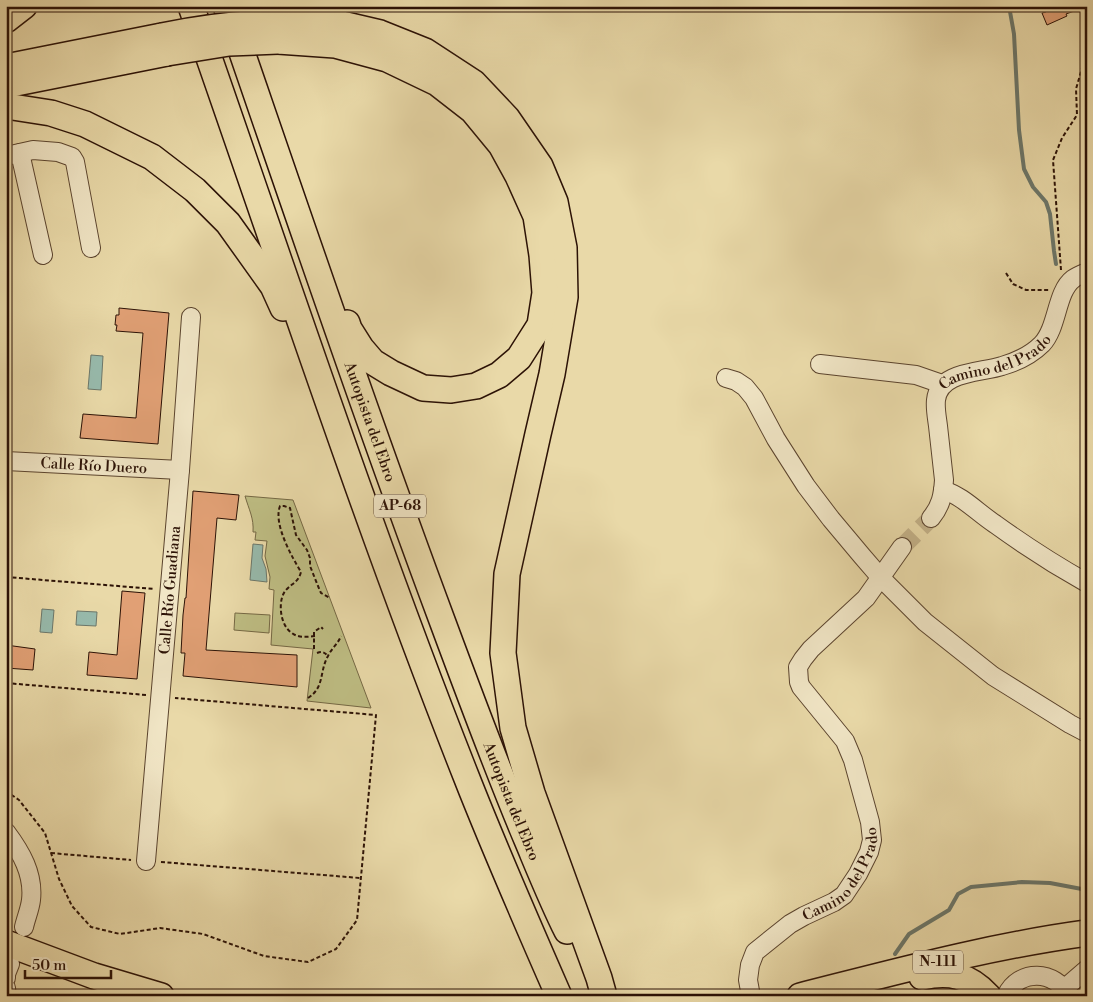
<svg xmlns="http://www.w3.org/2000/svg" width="1093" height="1002" viewBox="0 0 1093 1002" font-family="'Libre Bodoni',serif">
<rect width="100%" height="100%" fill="#e9d9a8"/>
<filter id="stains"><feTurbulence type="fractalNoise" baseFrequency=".004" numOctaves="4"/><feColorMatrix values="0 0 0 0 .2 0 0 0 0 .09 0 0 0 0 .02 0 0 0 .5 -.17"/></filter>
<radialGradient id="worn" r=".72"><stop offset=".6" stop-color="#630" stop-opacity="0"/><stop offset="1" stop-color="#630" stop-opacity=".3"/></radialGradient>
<!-- green -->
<g fill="#bebd83" stroke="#756844">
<path d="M245,496L293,500L371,708L307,701L313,649L271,645L274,590L269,589L270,577L265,556L267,541L255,540L256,532H253C254,518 249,510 245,496Z"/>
<polygon points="235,613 270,615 269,633 234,630"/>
</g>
<!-- water -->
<g fill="#97baac" stroke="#6c776a">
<polygon points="91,355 103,356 101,390 88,389"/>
<polygon points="253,544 263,545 262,558 266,569 267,582 250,580"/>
<polygon points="42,609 54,610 52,633 40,632"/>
<polygon points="77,611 97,612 96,626 76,625"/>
</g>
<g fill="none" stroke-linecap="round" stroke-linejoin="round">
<!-- stream -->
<g stroke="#6c776a" stroke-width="4">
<polyline points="1009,6 1014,34 1019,130 1024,169 1033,187 1046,202 1050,214 1054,251 1056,264"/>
<polyline points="895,954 909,934 949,910 958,894 971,887 1022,882 1050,883 1087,890"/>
</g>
</g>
<!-- building -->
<g fill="#e1a075" stroke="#2c1206">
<polygon points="1043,6 1085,6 1085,7 1066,14 1067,16 1047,25 1042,13 1046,12"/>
<polygon points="119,308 169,313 158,444 80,438 83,414 136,418 143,333 116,331 117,325 115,325 116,315 119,315"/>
<polygon points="193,491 239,495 236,520 217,518 206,650 297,655 297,687 183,676 185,653 181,653 183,615 185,598 186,598"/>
<polygon points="122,591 145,593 137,679 87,675 89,652 117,655"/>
<polygon points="6,645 35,649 33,670 6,668"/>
</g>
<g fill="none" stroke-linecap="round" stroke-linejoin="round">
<!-- minor-tunnel -->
<polyline stroke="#c3b188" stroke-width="18" stroke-dasharray="18 9" stroke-linecap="butt" points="902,547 931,518"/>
<!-- minor casing -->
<g stroke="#5b442e" stroke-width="20">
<g id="minor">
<polyline points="20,153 43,255"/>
<polyline points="6,156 33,150 58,152 72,157 75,162 91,248"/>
<polyline points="820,364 916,375 942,384"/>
<polyline points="726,378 736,381 745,387 754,398 776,439 806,486 831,519 862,556 881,578 925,622 993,676 1070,724 1087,733"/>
<path id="s1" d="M6,461L180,470"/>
<path d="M943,490C963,496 978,513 995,524C1024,545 1055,565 1087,583"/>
<path id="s2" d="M931,518C941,506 943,495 944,480C942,462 940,444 938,426C937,418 935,408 936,400C939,371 981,373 1002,366C1016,362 1032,354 1042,344C1058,327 1056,292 1073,279C1077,276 1082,274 1087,272"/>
<path d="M6,832C21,852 34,874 31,900C30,909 26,918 24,927"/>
<path id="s3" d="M146,861L180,470L191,317"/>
<polyline points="6,978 6,974 10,964"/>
<polyline points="6,988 7,996"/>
<polyline points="1065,988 1087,969"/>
<path id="s4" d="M750,991L748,980L750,965L755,952L790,924L804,916L834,902L844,895L858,874L869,852L872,840L870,822L853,760L845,741L801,687L799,682L798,667L803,659L811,649L866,598L902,547"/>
<path d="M1006,996C1019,968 1055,970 1069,996"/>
</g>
</g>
<!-- highway casing -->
<g stroke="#2c1206" stroke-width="28">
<g id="highway">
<path d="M191,6C281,263 366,523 466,776C495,850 527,923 559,996"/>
<path id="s5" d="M226,6C297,212 367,419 443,623C470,696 497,769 527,840C540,871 552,901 567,931"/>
<polyline points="6,20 24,6"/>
<polyline points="279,23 333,22 380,33 425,51 474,83 507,118 540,166 555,202 564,248 565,297 552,374 538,434 507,574 503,653 513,728 532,793 599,978 604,996"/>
<polyline points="278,41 335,45 387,59 437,83 473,111 501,145 518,176 536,216 542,255 545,293 540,325 519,358 499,375 476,386 451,390 423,388 391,373 373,362 361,348 349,329 347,323"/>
<polyline points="6,67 162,36"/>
<polyline points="6,85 167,53"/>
<polyline points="6,106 51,113 85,124 152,157 195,190 228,223 273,286 283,308"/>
<polyline points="6,943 94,976 161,996"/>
<path d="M922,977C949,971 969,975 988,996"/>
<path d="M800,996C895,972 990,946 1087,933"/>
</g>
</g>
<!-- path -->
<g stroke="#2c1206" stroke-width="2" stroke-dasharray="4 2.5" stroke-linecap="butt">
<polyline points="1061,270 1053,160 1062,138 1077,115 1076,89 1087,51"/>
<polyline points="1006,273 1013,284 1026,290 1050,290"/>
<polyline points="6,577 155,589"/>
<path d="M315,636C307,637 298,638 292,633C280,626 277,600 286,590C292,583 298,583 301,572C292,557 273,524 280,506H284L290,508L296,535L307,550L310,558V566L318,586L321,593L330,598"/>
<polyline points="314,649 314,632 321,627 323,629"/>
<path d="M317,653C322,651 324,652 328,656"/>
<polyline points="6,683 146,695"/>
<path d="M308,698C325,687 319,672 328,656C331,649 338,644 341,636"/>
<polyline points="6,791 19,800 45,833 59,879 72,906 91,927 120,934 160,928 203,934 264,956 308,962 336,949 357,920 376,715 175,698"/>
<polyline points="51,853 131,860"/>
<polyline points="161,862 360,878"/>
</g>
<!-- minor -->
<use href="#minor" stroke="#f1e6c6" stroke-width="18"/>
<!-- highway -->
<use href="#highway" stroke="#e9d9a8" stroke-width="25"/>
<!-- highway-bridge casing -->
<g stroke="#2c1206" stroke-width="28" stroke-linecap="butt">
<g id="highway-bridge">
<path d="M162,36C201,28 239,23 279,23"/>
<polyline points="167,53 229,43 278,41"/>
</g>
</g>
<!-- highway-bridge -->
<use href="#highway-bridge" stroke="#e9d9a8" stroke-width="25"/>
</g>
<g text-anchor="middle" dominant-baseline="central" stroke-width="4" stroke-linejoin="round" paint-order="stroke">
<!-- shield labels -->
<g fill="#f1e6c6" stroke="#675240" stroke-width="1">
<rect x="374" y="494.5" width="52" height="23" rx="4"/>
<rect x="913" y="950.5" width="50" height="23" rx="4"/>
</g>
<g font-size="14" font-weight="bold" fill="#2c1206">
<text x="400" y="506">AP-68</text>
<text x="938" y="962">N-111</text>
</g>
<!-- street labels -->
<g font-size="15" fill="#2c1206" stroke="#f1e6c6">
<text stroke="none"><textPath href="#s2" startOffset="196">Camino del Prado</textPath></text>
<text stroke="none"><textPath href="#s5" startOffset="440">Autopista del Ebro</textPath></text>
<text stroke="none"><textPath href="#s1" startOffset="88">Calle Río Duero</textPath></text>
<text stroke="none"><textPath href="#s3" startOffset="272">Calle Río Guadiana</textPath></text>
<text stroke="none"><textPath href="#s5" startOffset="845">Autopista del Ebro</textPath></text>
<text stroke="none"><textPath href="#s4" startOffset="161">Camino del Prado</textPath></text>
</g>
</g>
<!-- margin -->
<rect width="1093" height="1002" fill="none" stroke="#e9d9a8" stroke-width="25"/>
<rect x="8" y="8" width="1078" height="987" fill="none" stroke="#2c1206" stroke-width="2.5"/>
<rect x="12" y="12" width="1068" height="977" fill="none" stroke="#2c1206"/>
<!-- scale -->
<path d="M25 970v8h86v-8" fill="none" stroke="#2c1206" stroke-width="2.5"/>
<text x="32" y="970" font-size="15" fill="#2c1206" stroke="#f1e6c6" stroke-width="4" paint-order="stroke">50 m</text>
<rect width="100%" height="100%" filter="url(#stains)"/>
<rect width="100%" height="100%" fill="url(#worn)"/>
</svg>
